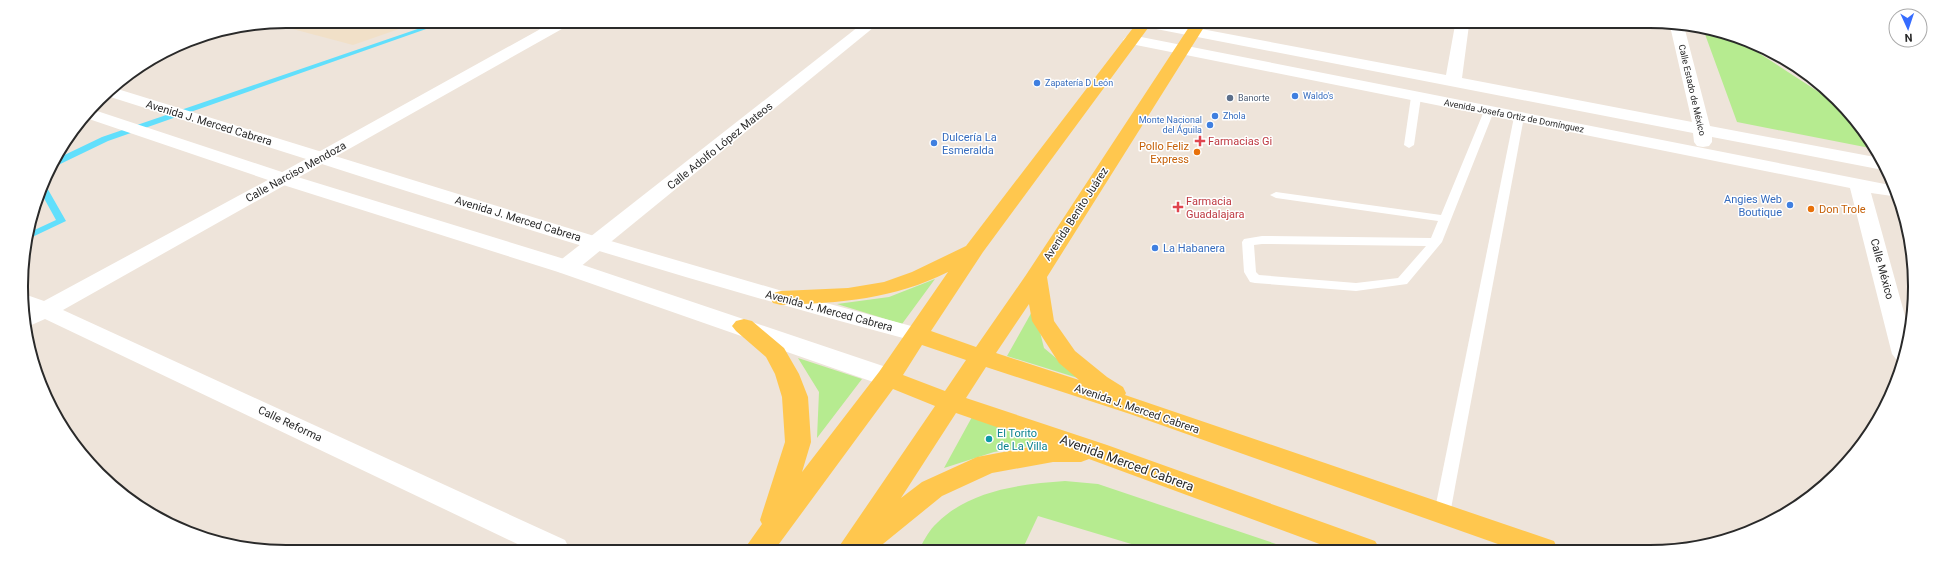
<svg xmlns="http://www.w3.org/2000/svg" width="1936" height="573" viewBox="0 0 1936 573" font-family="Roboto,sans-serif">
<rect width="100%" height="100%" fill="#eee4da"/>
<!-- education -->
<polygon fill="#f1e0c8" points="287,21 422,21 353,45 270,23"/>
<!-- green -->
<g fill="#b6eb90">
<polygon points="1702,26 1731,35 1828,98 1836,98 1870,139 1875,149 1737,122"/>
<polygon points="935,279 902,324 837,304 889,297"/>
<polygon points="1034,308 1044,348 1081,379 1007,356"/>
<polygon points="798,358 862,379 817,438 819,392"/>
<polygon points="972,417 1048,443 994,452 944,468"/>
<path d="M1065,481L1098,484L1291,549H1148L1038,516L1023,548H920C924,540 930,529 937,523C970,490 1021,484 1065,481Z"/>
</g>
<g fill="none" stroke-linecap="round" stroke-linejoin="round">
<!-- stream -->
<g fill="#61dffc" fill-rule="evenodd">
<polygon points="438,22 446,22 108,141 54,167 50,167 54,160 102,137"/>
<polygon points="43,184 46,186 66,221 26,240 28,233 56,220 40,191"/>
</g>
<!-- lane -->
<g fill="#fff" fill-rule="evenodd">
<polygon points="1416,94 1421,97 1414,145 1409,148 1404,145 1411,97"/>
<path d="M1489,108L1494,111L1442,242L1407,284L1356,291L1255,283L1250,282L1244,272L1242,242L1244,239L1262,236L1431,238L1438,221L1276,198L1270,195L1276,192L1441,215L1484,111ZM1262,244L1426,246L1398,278L1356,283L1259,275L1256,272L1254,245Z"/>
<polygon points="1519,114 1524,117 1450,514 1448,519 1442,520 1436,519 1434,514 1514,117"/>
</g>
<!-- street -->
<g fill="#fff" fill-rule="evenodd">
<polygon points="553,22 571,22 569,25 63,310 565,540 569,548 526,548 45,319 27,327 24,294 44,301 277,175"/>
<polygon points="863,23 879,23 574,272 566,273 558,272 555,267 558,262"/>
<polygon points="1144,24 1175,24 1446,75 1455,25 1469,25 1462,78 1692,122 1670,26 1684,26 1710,126 1880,158 1886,169 1883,170 1712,137 1712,142 1709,146 1703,147 1697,146 1694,142 1693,133 1151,28 1146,27"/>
<polygon points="1131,35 1895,186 1899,197 1871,193 1910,334 1901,361 1896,359 1892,354 1850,188 1126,43 1123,40 1126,37"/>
</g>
<!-- secondary -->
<g fill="#fff" fill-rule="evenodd">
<path d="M111,87L604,239L789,293L926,330L930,335L926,340L918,342C644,270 374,180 104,95Z"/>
<polygon points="91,109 291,175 574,262 883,366 897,372 900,378 897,384 888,386 879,384 558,272 277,183 83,117"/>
</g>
<!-- primary -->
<path fill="#ffc74e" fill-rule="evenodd" d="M1136,24H1151L983,252L931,331L976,347L1026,275L1191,24H1206L1047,277L1054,321L1075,351L1107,377L1123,387L1126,393L1125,395L1554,541L1558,550L1512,549L1130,414L986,367L966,398L1107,445L1375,541L1380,549H1333L1089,459L1081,462H1053L992,473L942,496L878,548H838L935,406L893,389L776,548H745L762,524L760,520L785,442L782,397L775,374L766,357L736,331L732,326L736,321L744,319L752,321L784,348L799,374L808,397L811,442L802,472L879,372L948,272C894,299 840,303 781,305L773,303L770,298L773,293L781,291L848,288L884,282L912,272L966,246ZM1029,304L1032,321L1059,363L1079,380L996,353ZM922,345L966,360L945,391L903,375ZM956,413L1045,444L977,457L922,482L901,498Z"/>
</g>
<!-- markers -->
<g fill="#3f7fe0" stroke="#fff" stroke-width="1.5">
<circle cx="1037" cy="83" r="4"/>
<circle cx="1295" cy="96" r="4"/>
<circle cx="1215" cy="116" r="4"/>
<circle cx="1210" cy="125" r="4"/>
<circle cx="934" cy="143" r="4"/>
<circle cx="1790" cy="205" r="4"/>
<circle cx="1155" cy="248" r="4"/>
</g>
<circle fill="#5c6f8a" stroke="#fff" stroke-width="1.5" cx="1230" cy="98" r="4"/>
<g fill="#e0444e" stroke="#fff" stroke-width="1.5">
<path d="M1198 135h4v4h4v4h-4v4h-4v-4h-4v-4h4z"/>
<path d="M1176 201h4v4h4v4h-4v4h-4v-4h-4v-4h4z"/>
</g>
<g fill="#e8710a" stroke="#fff" stroke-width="1.5">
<circle cx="1197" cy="152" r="4"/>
<circle cx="1811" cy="209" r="4"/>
</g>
<circle fill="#0f9aa8" stroke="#fff" stroke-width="1.5" cx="989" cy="439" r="4"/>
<g text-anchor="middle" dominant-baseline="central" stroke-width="3" stroke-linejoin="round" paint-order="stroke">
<!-- far-shop labels -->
<g font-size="9" fill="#366cbe" stroke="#fff" text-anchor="start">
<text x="1045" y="83">Zapatería D León</text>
<text x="1303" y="96">Waldo's</text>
<text x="1223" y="116">Zhola</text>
<text x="1202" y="120" text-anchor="end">Monte Nacional<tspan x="1202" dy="10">del Águila</tspan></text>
</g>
<!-- far-street labels -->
<g font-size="9" fill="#2a2a2a" stroke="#fff">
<text transform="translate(1692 90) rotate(77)">Calle Estado de México</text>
<text transform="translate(1514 116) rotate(11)">Avenida Josefa Ortiz de Domínguez</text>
</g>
<!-- far-service labels -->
<g font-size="9" fill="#4e5e75" stroke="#fff" text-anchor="start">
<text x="1238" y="98">Banorte</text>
</g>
<!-- street labels -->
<g font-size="11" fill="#2a2a2a" stroke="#fff">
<text transform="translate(209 123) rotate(17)">Avenida J. Merced Cabrera</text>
<text transform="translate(720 146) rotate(-39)">Calle Adolfo López Mateos</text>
<text transform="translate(296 172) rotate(-29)">Calle Narciso Mendoza</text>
<text transform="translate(1076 214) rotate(-57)">Avenida Benito Juárez</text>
<text transform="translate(518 219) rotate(17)">Avenida J. Merced Cabrera</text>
<text transform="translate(1882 269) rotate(75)">Calle México</text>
<text transform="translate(829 311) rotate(15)">Avenida J. Merced Cabrera</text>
<text transform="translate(1137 409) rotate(19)">Avenida J. Merced Cabrera</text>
<text transform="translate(290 424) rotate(25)">Calle Reforma</text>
</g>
<!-- shop labels -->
<g font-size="11" fill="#366cbe" stroke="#fff" text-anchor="start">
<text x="942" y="137">Dulcería La<tspan x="942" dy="13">Esmeralda</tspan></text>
<text x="1782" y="199" text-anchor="end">Angies Web<tspan x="1782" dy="13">Boutique</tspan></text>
<text x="1163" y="248">La Habanera</text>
</g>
<!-- health labels -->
<g font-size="11" fill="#be3a42" stroke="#fff" text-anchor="start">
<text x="1208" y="141">Farmacias Gi</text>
<text x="1186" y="201">Farmacia<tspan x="1186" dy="13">Guadalajara</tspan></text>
</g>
<!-- food labels -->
<g font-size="11" fill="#c56008" stroke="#fff" text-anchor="end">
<text x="1189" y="146">Pollo Feliz<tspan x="1189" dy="13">Express</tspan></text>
<text x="1819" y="209" text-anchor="start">Don Trole</text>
</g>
<!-- culture labels -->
<g font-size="11" fill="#0d838f" stroke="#fff" text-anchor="start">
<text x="997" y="433">El Torito<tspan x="997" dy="13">de La Villa</tspan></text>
</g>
<!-- near-street labels -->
<g font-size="13" fill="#2a2a2a" stroke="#fff">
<text transform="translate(1127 463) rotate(20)">Avenida Merced Cabrera</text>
</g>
</g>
<!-- crop -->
<path d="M0 0H1936V573H0ZM286 28H1650A258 258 0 0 1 1908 286V287A258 258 0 0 1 1650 545H286A258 258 0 0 1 28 287V286A258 258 0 0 1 286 28Z" fill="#fff" fill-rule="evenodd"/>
<path fill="none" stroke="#2a2a2a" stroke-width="2" d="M286 28H1650A258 258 0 0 1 1908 286V287A258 258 0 0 1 1650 545H286A258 258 0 0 1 28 287V286A258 258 0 0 1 286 28Z"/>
<!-- north arrow -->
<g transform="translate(1908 28) rotate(177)"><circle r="19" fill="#ffffff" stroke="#aaaaaa"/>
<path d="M0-3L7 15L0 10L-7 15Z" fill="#366cff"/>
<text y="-6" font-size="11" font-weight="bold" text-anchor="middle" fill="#2a2a2a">N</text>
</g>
</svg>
